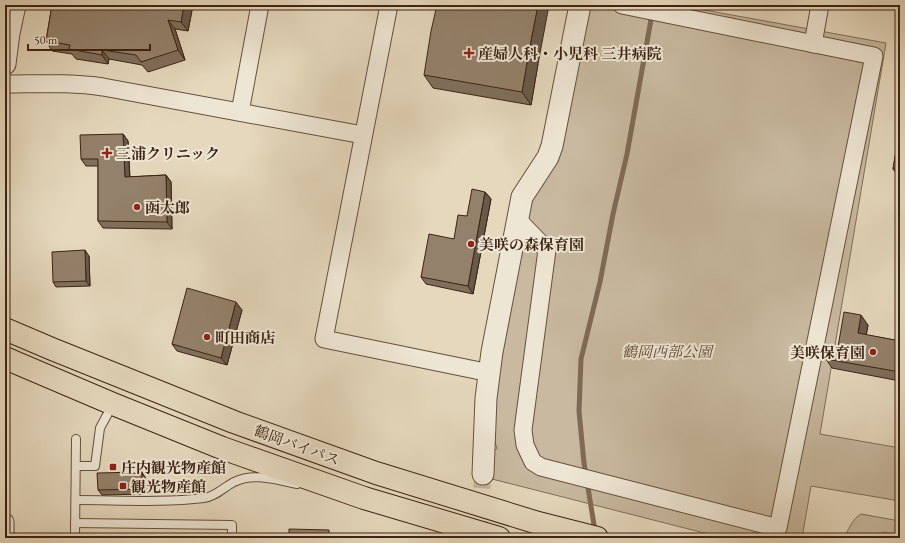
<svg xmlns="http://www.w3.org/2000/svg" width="905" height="543" viewBox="0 0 905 543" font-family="'EB Garamond','Noto Serif JP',serif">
<rect width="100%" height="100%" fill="#e5d8bd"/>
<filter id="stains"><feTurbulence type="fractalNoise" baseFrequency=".005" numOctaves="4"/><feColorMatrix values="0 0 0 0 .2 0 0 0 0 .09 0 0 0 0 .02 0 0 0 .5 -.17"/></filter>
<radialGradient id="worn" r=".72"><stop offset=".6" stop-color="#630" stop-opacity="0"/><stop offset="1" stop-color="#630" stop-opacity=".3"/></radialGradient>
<!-- green -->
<g fill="#c8b9a0" stroke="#826e5a">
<polygon points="589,5 677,5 886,43 820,434 900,448 900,501 811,486 802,538 724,538 492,479 490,451 497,449 491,426 518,247"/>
<path d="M861,514L900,521V537L893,538C888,530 880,532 875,538H865L846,534C850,526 853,519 861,514Z"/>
</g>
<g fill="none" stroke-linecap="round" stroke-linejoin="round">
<!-- stream -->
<polyline stroke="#806a56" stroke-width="5" points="595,531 584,463 579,411 581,359 600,282 613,214 627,154 652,14"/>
<!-- minor-tunnel -->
<polyline stroke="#c3b49b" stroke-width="17" stroke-dasharray="17 8" stroke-linecap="butt" points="479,538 479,514 483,474"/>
<!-- service casing -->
<g stroke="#67503e" stroke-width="10">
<g id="service">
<polyline points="76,466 95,466 100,428 113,404"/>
<path d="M76,500C118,500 163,503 204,498C215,497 224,487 234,482C254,472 276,480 297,484"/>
<polyline points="75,523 232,525 232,538"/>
<polyline points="75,538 76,439"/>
</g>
</g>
<!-- minor casing -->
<g stroke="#67503e" stroke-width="19">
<g id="minor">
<polyline points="389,5 324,339 490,373"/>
<polyline points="813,44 820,5"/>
<path d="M5,84C38,84 71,82 103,87L363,135"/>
<polyline points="240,112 260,5"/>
<polyline points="518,220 547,250 523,430 525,445 533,462 541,467 778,528 874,56 622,5"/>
<polyline points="5,522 5,538"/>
</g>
</g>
<!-- tertiary casing -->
<g stroke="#67503e" stroke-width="23">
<g id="tertiary">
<polyline points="5,64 9,33 15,5"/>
<polyline points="483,474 486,398 492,352 522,197 548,157 552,146 580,5"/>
</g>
</g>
<!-- trunk casing -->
<g stroke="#3d2313" stroke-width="24">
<g id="trunk">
<polyline points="5,329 52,349 234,422 376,473 538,523 597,538"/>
<polyline points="5,358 113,404 222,448 364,498 499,538"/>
</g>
</g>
<!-- service -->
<use href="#service" stroke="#eee6d4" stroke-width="8"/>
<!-- minor -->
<use href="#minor" stroke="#eee6d4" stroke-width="17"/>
<!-- tertiary -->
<use href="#tertiary" stroke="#eee6d4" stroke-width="21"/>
<!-- trunk -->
<use href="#trunk" stroke="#e5d8bd" stroke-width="22"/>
</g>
<!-- wall -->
<g fill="#7f6f5c" stroke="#3d2313">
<polygon points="52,5 193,5 188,31 175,29 185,60 148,72 142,65 109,59 108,64 76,59 72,54 52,51 46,41"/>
<polygon points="538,64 531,105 433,88 424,75"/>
<polygon points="900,128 900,178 893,169"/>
<polygon points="123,134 128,141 130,177 166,175 171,182 172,229 103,228 98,221 98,166 86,166 81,159"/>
<polygon points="485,192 491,199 473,294 426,284 421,277 454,239 467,216"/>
<polygon points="89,256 90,286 56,287 53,282"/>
<polygon points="242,310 227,365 177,351 172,344"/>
<polygon points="868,325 866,335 900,341 900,381 832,368 826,359 838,347"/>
<polygon points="145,477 146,494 102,495 98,490"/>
</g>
<!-- shaded-wall -->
<g fill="#685a4b" stroke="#3d2313">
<polygon points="184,5 193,5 188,31 181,22"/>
<polygon points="538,5 549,5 538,64 531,105 522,92 529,51"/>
<polygon points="168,20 175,29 185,60 178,50"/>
<polygon points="102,50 109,59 108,64 102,55"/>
<polygon points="123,134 128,141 130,184 125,177"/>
<polygon points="166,175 171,182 172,229 167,222"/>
<polygon points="485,192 491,199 473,294 468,286"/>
<polygon points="85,250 89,256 90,286 86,281"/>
<polygon points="236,302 242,310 227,365 221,358"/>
<polygon points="861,315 868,325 865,343 858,333"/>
<polygon points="142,472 145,477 146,494 142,489"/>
</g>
<!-- building -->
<g fill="#94816b" stroke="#3d2313">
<polygon points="52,5 184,5 181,22 168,20 178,50 141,62 136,55 102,50 102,55 69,49 70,45 46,41"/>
<polygon points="437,5 538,5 529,51 522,92 424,75 431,31"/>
<polygon points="900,128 900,170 893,169"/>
<polygon points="123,134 125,177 166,175 167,222 98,221 98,159 81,159 80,135"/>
<polygon points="472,189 485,192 468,286 421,277 429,234 454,239 458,215 467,216"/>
<polygon points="85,250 86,281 53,282 52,252"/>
<polygon points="187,288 236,302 221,358 172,344"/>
<polygon points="844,312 861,315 858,333 900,341 900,372 826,359 828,345 838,347"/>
<polygon points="142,472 142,489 98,490 97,473"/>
<polygon points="289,529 329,530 329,534 338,534 338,538 282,538 282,537 289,537"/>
</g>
<!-- markers -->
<g fill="#8f2418" stroke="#eee6d4" stroke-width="1.5">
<path d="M467 47h4v4h4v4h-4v4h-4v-4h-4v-4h4z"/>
<path d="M105 147h4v4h4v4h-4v4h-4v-4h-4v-4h4z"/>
<circle cx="137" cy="207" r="4"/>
<circle cx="471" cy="244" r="4"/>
<circle cx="207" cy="337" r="4"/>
<circle cx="873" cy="352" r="4"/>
<rect x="109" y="463" width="8" height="8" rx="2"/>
<rect x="119" y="482" width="8" height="8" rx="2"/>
</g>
<g text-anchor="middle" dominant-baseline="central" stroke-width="4" stroke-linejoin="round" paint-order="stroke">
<!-- poi labels -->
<g font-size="15" font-weight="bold" fill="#3d2313" stroke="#eee6d4" text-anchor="start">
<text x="478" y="53">産婦人科・小児科 三井病院</text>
<text x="116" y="153">三浦クリニック</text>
<text x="145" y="207">函太郎</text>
<text x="479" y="244">美咲の森保育園</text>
<text x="215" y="337">町田商店</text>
<text x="865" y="352" text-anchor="end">美咲保育園</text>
<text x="121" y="467">庄内観光物産館</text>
<text x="131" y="486">観光物産館</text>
</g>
<!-- park labels -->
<g font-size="15" font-style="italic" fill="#604836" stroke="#eee6d4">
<text x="667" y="351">鶴岡西部公園</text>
</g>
<!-- street labels -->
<g font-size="15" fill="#3d2313" stroke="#eee6d4">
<text transform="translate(297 445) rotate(20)">鶴岡バイパス</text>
</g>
</g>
<!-- margin -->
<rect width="905" height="543" fill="none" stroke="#e5d8bd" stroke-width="20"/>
<rect x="6" y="6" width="893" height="531" fill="none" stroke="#3d2313" stroke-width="2"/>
<rect x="10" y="10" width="885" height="523" fill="none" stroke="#3d2313"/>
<!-- scale -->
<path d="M28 44v6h122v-6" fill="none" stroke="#3d2313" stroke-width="2"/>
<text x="34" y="44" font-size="12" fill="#3d2313" stroke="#eee6d4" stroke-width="3" paint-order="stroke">50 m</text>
<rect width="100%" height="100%" filter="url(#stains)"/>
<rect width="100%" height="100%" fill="url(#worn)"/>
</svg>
